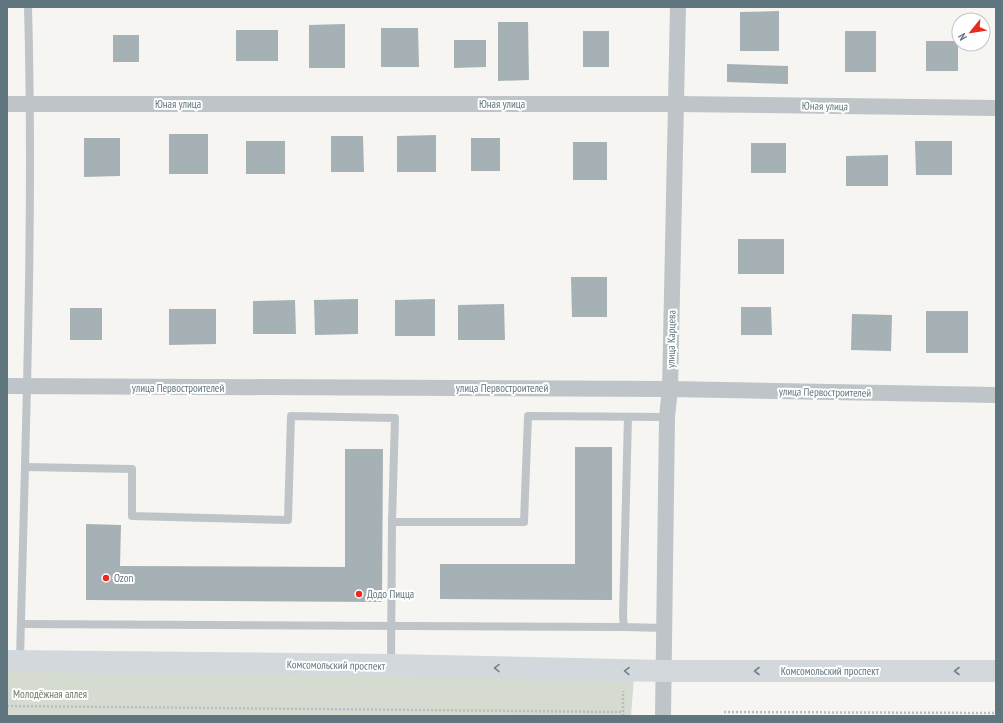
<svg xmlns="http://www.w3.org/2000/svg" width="1003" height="723" viewBox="0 0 1003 723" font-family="'PT Sans Narrow',sans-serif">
<rect width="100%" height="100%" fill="#f6f5f2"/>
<!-- green -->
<polygon fill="#d6dbd1" points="7,670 634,677 631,716 7,716"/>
<!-- building -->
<g fill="#a5b1b4">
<polygon points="779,11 779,51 740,51 740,12"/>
<polygon points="498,22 528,22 529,80 498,81"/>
<polygon points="345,24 345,68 309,68 309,25"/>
<polygon points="381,28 418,28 419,67 381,67"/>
<rect x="236" y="30" width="42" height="31"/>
<rect x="583" y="31" width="26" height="36"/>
<rect x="845" y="31" width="31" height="41"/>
<rect x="113" y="35" width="26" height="27"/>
<polygon points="454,40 486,40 486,67 454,68"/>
<rect x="926" y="41" width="32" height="30"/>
<polygon points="727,64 788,66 788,84 727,82"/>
<rect x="169" y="134" width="39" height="40"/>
<polygon points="436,135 436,172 397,172 397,136"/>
<polygon points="331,136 363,136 364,172 331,172"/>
<polygon points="84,138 120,138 120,176 84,177"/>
<rect x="471" y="138" width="29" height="33"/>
<rect x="246" y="141" width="39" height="33"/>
<polygon points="915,141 952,141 952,175 916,175"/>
<rect x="573" y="142" width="34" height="38"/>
<rect x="751" y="143" width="35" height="30"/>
<polygon points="888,155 888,186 846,186 846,156"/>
<rect x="738" y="239" width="46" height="35"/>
<polygon points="571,277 607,277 607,317 572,317"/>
<polygon points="358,299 358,334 315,335 314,300"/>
<polygon points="435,299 435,336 395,336 395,300"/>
<polygon points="295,300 296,334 253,334 253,301"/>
<polygon points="504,304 505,340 458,340 458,305"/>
<polygon points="741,307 771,307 772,335 741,335"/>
<rect x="70" y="308" width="32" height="32"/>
<polygon points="169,309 216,309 216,344 169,345"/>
<rect x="926" y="311" width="42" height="42"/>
<polygon points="852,314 892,315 891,351 851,350"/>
<polygon points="575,447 612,447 612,600 440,599 440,564 575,564"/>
<polygon points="345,449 383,449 382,602 86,600 86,524 121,525 120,566 345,567"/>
</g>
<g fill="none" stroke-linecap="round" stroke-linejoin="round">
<!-- path -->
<g stroke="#b8bdbe" stroke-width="2.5" stroke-dasharray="2 2" stroke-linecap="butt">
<polyline points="7,706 623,712"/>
<polyline points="724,712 996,713"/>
<polyline points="623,716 623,691"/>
</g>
<!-- lane -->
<g stroke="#bec4c7" stroke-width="8">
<polyline points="628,417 623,616 624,627 665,628"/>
<polyline points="25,467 132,469 132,516 288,520 291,416 395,418 392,522 391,664"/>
<polyline points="392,522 524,522 528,416 667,417"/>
<polyline points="21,624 624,627"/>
<path d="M20,661C25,443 34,225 28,7"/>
</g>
<!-- street -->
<g stroke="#bec4c7" stroke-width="16">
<polyline points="7,104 675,104 996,108"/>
<polyline points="7,386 670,389 996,395"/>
<polyline points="663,716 667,417 670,389 678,7"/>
</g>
<!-- secondary -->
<polyline stroke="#d2d8db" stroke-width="22" points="7,661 391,665 664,671 996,671"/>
</g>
<!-- one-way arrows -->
<defs><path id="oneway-chevron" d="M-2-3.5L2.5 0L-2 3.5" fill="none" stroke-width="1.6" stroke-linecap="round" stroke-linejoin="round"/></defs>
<g stroke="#71858c">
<use href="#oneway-chevron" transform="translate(497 668) rotate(-179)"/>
<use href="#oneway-chevron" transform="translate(627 671) rotate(-179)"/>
<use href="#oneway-chevron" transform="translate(757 671) rotate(-180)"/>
<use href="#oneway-chevron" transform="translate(957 671) rotate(-180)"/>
</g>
<!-- markers -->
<g fill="#e82b1f" stroke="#fff" stroke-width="1.5">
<circle cx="106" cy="578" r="4"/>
<circle cx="359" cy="594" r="4"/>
</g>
<g text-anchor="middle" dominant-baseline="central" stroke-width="4" stroke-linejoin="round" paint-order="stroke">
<!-- street labels -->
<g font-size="11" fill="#60767e" stroke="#fff">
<text x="178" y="104">Юная улица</text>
<text x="502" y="104">Юная улица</text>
<text transform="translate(825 106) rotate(1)">Юная улица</text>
<text transform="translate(671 339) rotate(-89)">улица Карцева</text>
<text x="178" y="388">улица Первостроителей</text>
<text x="502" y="388">улица Первостроителей</text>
<text transform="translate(825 392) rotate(1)">улица Первостроителей</text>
<text transform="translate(336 665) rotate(1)">Комсомольский проспект</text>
<text x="830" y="671">Комсомольский проспект</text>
</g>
<!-- poi labels -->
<g font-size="11" fill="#60767e" stroke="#fff" text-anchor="start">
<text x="114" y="578">Ozon</text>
<text x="367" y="594">Додо Пицца</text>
</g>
<!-- park labels -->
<g font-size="11" fill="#6c7b63" stroke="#fff">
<text x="50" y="694">Молодёжная аллея</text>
</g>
</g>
<!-- border -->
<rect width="1003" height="723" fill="none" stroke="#60767e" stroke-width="16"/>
<!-- north arrow -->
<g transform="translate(971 32) rotate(240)"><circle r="19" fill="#ffffff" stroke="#bfc8cb"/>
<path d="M0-3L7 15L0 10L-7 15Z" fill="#e82b1f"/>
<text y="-6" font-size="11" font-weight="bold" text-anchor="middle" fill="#60767e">N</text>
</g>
</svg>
